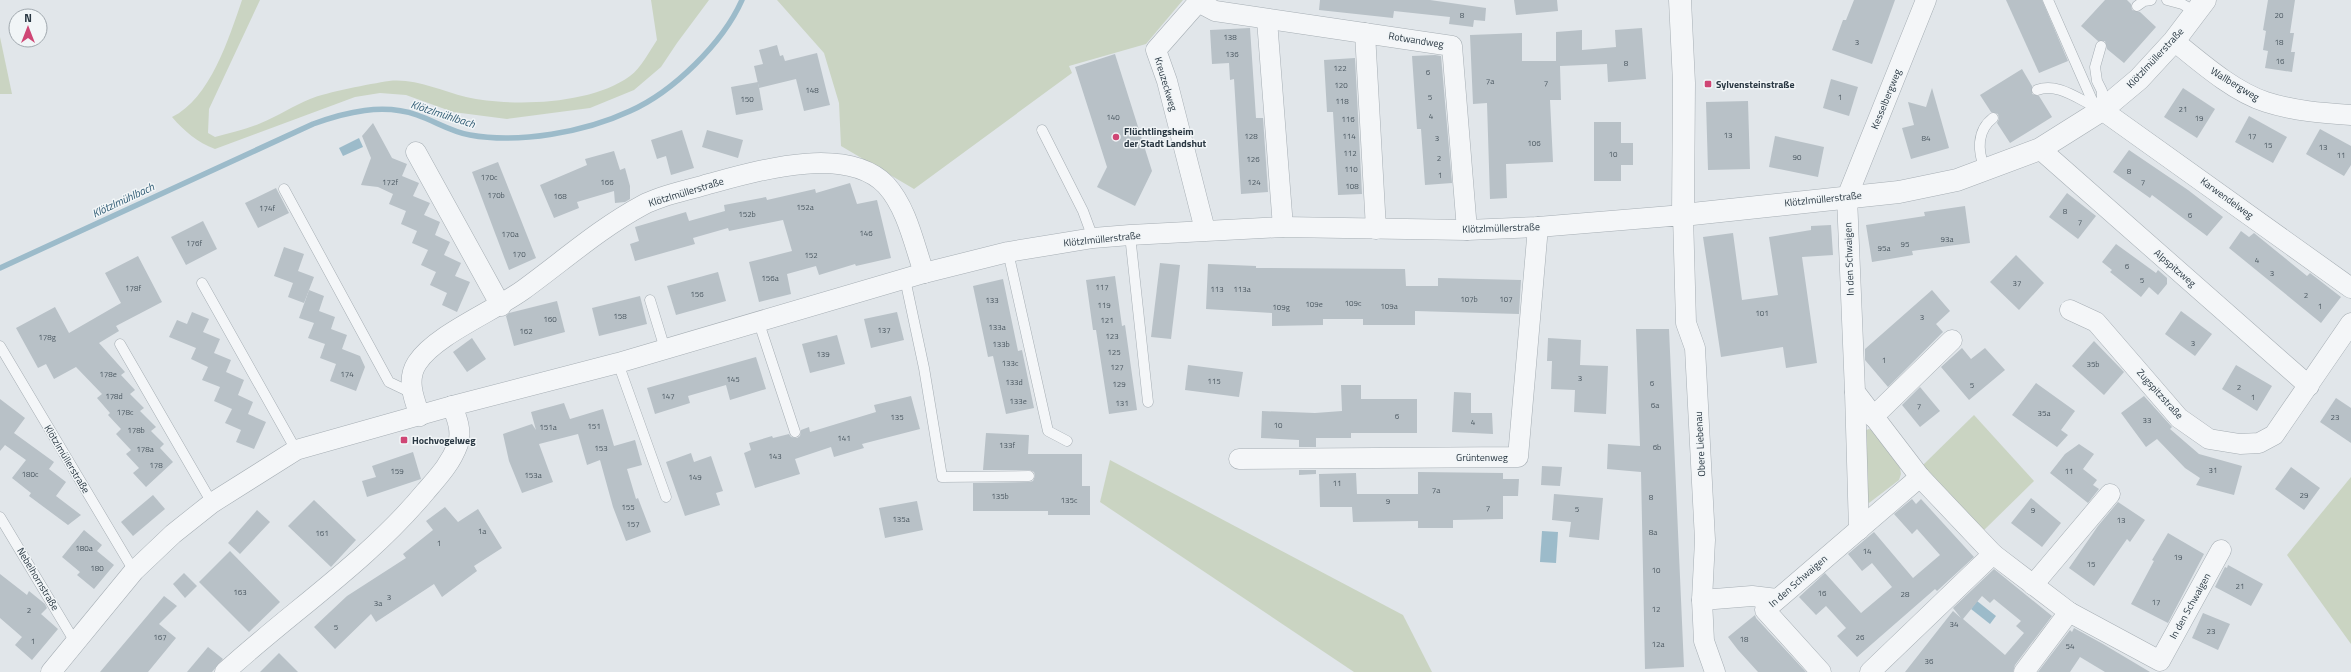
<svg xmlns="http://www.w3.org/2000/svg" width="2351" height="672" viewBox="0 0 2351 672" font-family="'Titillium Web',sans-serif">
<rect width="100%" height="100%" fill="#e1e6ea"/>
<!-- green -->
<g fill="#cad4c2">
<path d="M242,0H260L209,109L208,133L215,137C230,133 247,129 261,123C278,116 293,106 310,99C327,92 370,84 389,81C415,78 441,91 466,97C511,107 591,105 630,76C641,68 649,52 657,40L651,0H709L677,43L661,67L634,90L590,108L507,119L453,112L406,95L380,93L355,97L215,149C197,142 185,132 172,117C210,99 229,38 242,0Z"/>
<polygon points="777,0 1183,0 1146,44 1069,66 1072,73 914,189 841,146 839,103 824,53"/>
<polygon points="0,37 12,94 0,94"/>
<polygon points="1974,415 2034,481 1982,532 1923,465"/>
<polygon points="1869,429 1875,432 1900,468 1901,474 1899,480 1869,503 1865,500 1864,431"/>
<polygon points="1110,460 1403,615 1432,672 1354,672 1100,502"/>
<polygon points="2351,477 2351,644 2287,555"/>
</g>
<!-- water -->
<g fill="#9cbbca">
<polygon points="359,138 363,147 343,156 339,148"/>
<polygon points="1542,531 1558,532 1556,563 1540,562"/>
<polygon points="1977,601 1996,616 1990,624 1971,609"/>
</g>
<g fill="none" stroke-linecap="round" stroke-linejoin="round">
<!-- stream -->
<path stroke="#9cbbca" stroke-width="5.5" d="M0,268L313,124C346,112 383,103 417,115C435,121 451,132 470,135C519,144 585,132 630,111C673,92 723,43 742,0"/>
</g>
<!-- building -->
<g fill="#b8c1c7" fill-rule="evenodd">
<polygon points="1320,0 1430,0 1486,8 1485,21 1474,20 1473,27 1449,24 1450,17 1394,11 1393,18 1319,10"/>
<polygon points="1514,0 1557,0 1558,11 1516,15"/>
<polygon points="1854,0 1895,0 1872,64 1832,50 1843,20 1846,20"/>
<polygon points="2006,0 2042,0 2068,61 2039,73"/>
<polygon points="2105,0 2127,0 2131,4 2132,10 2140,12 2156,27 2124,63 2107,49 2105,41 2098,41 2081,26"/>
<polygon points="2268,0 2295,0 2290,33 2294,33 2291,52 2295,52 2292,72 2265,68 2268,51 2263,50 2266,31 2263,30"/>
<polygon points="1250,28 1256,118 1263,118 1268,192 1241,194 1234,79 1230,80 1229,63 1212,64 1210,30"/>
<polygon points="1642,28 1646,79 1608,82 1607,64 1560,66 1561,100 1550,100 1553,162 1506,164 1507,198 1490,199 1487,103 1473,104 1470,35 1522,33 1522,61 1556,61 1556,32 1582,30 1582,50 1616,47 1615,30"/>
<polygon points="777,45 780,56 783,55 785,61 817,53 830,105 804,111 796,79 759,88 754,66 763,64 759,50"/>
<polygon points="1115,54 1152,171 1135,206 1097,187 1107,167 1075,67"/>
<polygon points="1435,55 1441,56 1452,183 1425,185 1421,129 1417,129 1412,56"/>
<polygon points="1355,58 1362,194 1338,195 1333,112 1327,112 1324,60"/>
<polygon points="2022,69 2032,86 2032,94 2039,96 2052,117 2010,143 1997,123 1999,119 1998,114 1991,112 1980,95"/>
<polygon points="1831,79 1858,87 1849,116 1823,108"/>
<polygon points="758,82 763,110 736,115 731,87"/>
<polygon points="1932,88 1949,148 1911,159 1902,128 1914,125 1908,102 1926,107"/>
<polygon points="2183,88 2215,109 2197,138 2164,117"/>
<polygon points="1748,101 1750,169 1708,170 1706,102"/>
<polygon points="2249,116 2287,137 2273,163 2235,142"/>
<polygon points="1594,122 1621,122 1621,143 1633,143 1633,165 1621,165 1621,181 1594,181"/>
<polygon points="373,123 392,158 407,164 402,176 419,183 413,196 430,203 424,215 440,222 435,235 450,242 444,255 461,263 455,276 470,282 457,312 442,305 447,293 430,285 436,272 421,265 428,250 412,243 417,231 401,224 406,211 389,204 393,194 378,187 361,185 371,158 362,136"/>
<polygon points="2320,129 2351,146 2351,165 2344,176 2306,154"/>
<polygon points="682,130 694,168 671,175 666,156 657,159 651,140"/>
<polygon points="707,130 743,140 738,158 702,147"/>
<polygon points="1775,136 1824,147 1818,177 1769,167"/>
<polygon points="2129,150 2188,190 2223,217 2207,236 2152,195 2150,198 2113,172"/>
<polygon points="614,151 620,170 625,168 630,186 630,199 625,202 615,203 614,191 577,202 579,208 554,218 540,185 587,165 585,159"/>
<polygon points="498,162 536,258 509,270 472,172"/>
<polygon points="850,183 857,204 877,200 891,258 856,266 855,264 819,275 816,266 787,274 791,294 759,302 749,262 792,251 783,220 729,231 728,228 693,238 695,244 635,261 630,244 639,241 635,227 686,212 689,221 725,211 724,205 766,197 767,200 815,189 816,193"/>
<polygon points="276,188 289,213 258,228 245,203"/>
<polygon points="2067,193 2096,216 2078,239 2049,217"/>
<polygon points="1965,206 1970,243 1912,251 1913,255 1872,262 1866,225 1925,216 1924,212"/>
<polygon points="203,221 217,249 186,265 171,237"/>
<polygon points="1831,225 1833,255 1802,257 1817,363 1786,368 1783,347 1721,357 1703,237 1733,233 1742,300 1778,295 1769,237 1811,230 1811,226"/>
<polygon points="2241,231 2249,237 2254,233 2307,276 2310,273 2341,297 2321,323 2229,248"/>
<polygon points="2116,244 2156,273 2158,270 2167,278 2167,284 2158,295 2149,287 2141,297 2110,272 2112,270 2102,262"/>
<polygon points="284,247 304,254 298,271 314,277 304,303 288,297 293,283 274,276"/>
<polygon points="2016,255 2044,283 2019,310 1990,282"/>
<polygon points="138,256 162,302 116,326 119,331 99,343 125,372 121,375 135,390 130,394 144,408 140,411 156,427 151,431 164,444 160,448 173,462 146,487 133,473 139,468 126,454 131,450 116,434 121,429 108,415 110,413 97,398 102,394 76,367 54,379 46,364 38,368 16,328 55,307 69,333 121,303 105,273"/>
<polygon points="1160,263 1180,265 1171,339 1151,337"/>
<polygon points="1208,264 1256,266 1256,268 1405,269 1406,286 1438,286 1438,278 1521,280 1519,314 1415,311 1415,325 1363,325 1363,319 1323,319 1323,325 1272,326 1272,313 1206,309"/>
<polygon points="718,272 726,301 676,315 667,286"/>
<polygon points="1115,276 1122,326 1125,325 1137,410 1109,414 1096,330 1093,330 1086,280"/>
<polygon points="1003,279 1018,351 1022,350 1034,408 1006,414 993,356 988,357 973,286"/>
<polygon points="309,290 324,296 319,311 335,317 331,329 347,335 342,349 360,356 365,367 356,391 330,381 336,364 320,358 325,344 308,338 314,323 299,318"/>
<polygon points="1932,290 1950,311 1936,324 1943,332 1888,387 1865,360 1865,349"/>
<polygon points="640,296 647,324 599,336 592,308"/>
<polygon points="557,301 565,332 514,346 506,316 509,313"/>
<polygon points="2181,311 2212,334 2195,356 2165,334"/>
<polygon points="192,312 209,319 203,332 220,339 214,353 231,360 226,372 244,380 238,395 253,402 248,414 266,422 254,449 236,442 241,430 225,423 232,409 214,401 220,387 202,380 208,367 191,359 196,348 169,337 177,320 187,324"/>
<polygon points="897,312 904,340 871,348 864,319"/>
<polygon points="1636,329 1669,329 1684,667 1645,669 1641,472 1607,469 1608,444 1640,446"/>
<polygon points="837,335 845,364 810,373 802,344"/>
<polygon points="472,338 486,359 467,372 453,352"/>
<polygon points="1548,338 1581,340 1580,365 1608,366 1606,414 1574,412 1575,390 1551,389 1552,361 1547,361"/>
<polygon points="2094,341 2124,372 2104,395 2072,366"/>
<polygon points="1962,348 1971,359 1985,348 2005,370 1969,400 1941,367"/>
<polygon points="756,357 766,389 730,400 726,385 688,396 690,403 655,414 647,388"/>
<polygon points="1188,365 1243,372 1239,397 1185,390"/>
<polygon points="2236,365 2272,386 2257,411 2222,389"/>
<polygon points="2036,383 2075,411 2061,430 2068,435 2057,447 2012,415"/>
<polygon points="1341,385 1361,385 1361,399 1417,399 1417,433 1351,433 1351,438 1316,438 1316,447 1299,447 1299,440 1261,438 1262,411 1315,413 1342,411"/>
<polygon points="1920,387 1940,411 1920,427 1902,405"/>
<polygon points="1454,392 1471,393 1471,413 1492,413 1493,434 1452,432"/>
<polygon points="911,396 920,429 862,444 864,448 834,457 831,447 795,459 800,474 755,488 744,453 751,450 749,443 772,436 773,438 789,434 791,437 797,438 800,436 801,430 809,427 810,432 876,412 874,405"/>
<polygon points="2144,396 2172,427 2170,429 2199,454 2242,466 2234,495 2196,485 2200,478 2185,468 2157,439 2146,447 2121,413"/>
<polygon points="2336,398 2351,408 2351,443 2320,422"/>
<polygon points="0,399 25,418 14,433 54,462 49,469 66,482 56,496 81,515 68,525 29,496 31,493 12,478 26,460 5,445 0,451"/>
<polygon points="564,403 570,419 603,409 614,446 635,440 642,465 627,469 636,499 638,498 651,532 626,541 613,507 600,460 587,465 578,434 539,444 553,482 522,493 509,461 503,434 532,424 536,430 531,412"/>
<polygon points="986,433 1029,435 1028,454 1082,454 1082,486 1090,486 1090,515 1048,515 1048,511 973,511 973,483 1029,482 1033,481 1035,476 1034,472 1029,470 983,470"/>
<polygon points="2079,444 2094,454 2083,469 2097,480 2093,485 2099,489 2088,503 2050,473 2065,454"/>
<polygon points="413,452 421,479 367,497 362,481 376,477 372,466"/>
<polygon points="691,453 694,462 711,456 723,491 716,493 720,505 685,516 666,462"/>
<polygon points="1542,466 1562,467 1560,486 1541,485"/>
<polygon points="2291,467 2320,488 2304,510 2275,489"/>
<polygon points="1299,470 1316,470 1316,474 1299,475"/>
<polygon points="1418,472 1503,473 1503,479 1519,479 1518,496 1503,496 1503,519 1453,520 1453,528 1418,528 1418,521 1353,522 1352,507 1320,507 1319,474 1356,473 1357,494 1418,494"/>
<polygon points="1554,494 1603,498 1599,540 1569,537 1571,522 1552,520"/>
<polygon points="153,495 165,509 133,536 121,522"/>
<polygon points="2031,498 2061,523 2042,547 2011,523"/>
<polygon points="1912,499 1916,504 1921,499 1974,557 1937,591 1935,589 1857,657 1837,636 1846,628 1826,606 1816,615 1799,597 1825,573 1861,613 1892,587 1872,563 1862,571 1848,554 1874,532 1913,578 1940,555 1917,529 1912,534 1894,514"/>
<polygon points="314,500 356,540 331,567 288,526"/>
<polygon points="917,501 923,530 885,538 879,508"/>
<polygon points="2118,502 2145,520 2130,542 2127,539 2094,586 2069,568 2098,526"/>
<polygon points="445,507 458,522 478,509 502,548 474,566 477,571 442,597 434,584 376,622 371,614 335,649 314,627 347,596 406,558 403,554 433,530 426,521"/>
<polygon points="257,510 270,522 240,554 228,543"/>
<polygon points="84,530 102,545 97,551 114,565 94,589 77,575 80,572 62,557"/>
<polygon points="2168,533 2204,554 2168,623 2131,604 2154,561 2152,560"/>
<polygon points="230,551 280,602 249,632 199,582"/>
<polygon points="2228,565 2263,584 2251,606 2215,587 2225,567 2227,568"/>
<path d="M1994,569L2052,616L2015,665L2013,672H1905L1953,611L1961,618L1953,608ZM1982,596L1990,603L1994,599L2021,621L2016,626L2024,633L2005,655L1963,619Z"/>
<polygon points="184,573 197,586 185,598 173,584"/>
<polygon points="0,574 27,595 29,591 45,604 47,608 41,614 58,629 32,660 15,645 22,637 0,618"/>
<polygon points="164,596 177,606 159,624 176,638 148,672 100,672"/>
<polygon points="2203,613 2230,624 2218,650 2192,638"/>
<polygon points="1755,615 1756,618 1806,672 1758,672 1738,650 1728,637"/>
<polygon points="2074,628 2103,644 2150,672 2105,672 2080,657 2070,672 2038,672 2070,630 2072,632"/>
<polygon points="208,647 223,659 212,672 187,672"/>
<polygon points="279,653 298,672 260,672"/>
</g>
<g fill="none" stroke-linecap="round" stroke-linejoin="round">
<!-- service casing -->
<g stroke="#a6aeb4" stroke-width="11">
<g id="service">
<polyline points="2048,0 2092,100 2102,110"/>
<polyline points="2167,0 2182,4 2196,12"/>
<polyline points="2137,6 2144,1 2151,0"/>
<polyline points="2101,46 2095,67 2097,81 2102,91 2102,108"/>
<path d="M2037,90C2058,82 2079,100 2098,108"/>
<polyline points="1042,130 1083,211 1093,238"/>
<path d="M1985,170C1978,152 1976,131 1993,118"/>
<polyline points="284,189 389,382 412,393"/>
<polyline points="1130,235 1148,402"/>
<polyline points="1008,252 1048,431 1067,441"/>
<polyline points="905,279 924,368 942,477 1029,476"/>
<polyline points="202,283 296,450"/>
<polyline points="650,300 665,349"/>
<polyline points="758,320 795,432"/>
<polyline points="120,344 212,503"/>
<polyline points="0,346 134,571"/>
<polyline points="618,363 666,497"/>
<polyline points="0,517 75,642"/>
</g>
</g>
<!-- minor casing -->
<g stroke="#a6aeb4" stroke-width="21">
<g id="minor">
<polyline points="1200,0 1156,50 1167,81 1205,230"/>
<polyline points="1926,0 1847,197 1855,392 1920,477 1993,554 2069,612 2160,661 2221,550"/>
<polyline points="1198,2 1215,11 1452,46 1467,230"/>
<polyline points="1267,20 1283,227"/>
<polyline points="1365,33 1376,229"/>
<path d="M2174,41C2200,62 2234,92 2266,102C2294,111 2322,113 2351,115"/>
<polyline points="2102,110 2351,288"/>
<polyline points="2040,149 2309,386"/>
<polyline points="416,152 501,306"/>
<polyline points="2070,310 2096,322 2179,418 2209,439 2240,444 2259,443 2274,435 2351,323"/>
<polyline points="1855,392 1859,530"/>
<path d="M420,416C414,399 406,380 417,363C435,335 494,311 523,290C563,261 600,228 643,205C661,195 685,191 705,185C754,172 845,143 886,185C907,208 914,244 924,273"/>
<polyline points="1873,417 1952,340"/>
<polyline points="1239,459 1518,457 1538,227"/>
<polyline points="2033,585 2110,494"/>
<polyline points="1702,600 1752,596 1777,599"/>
<polyline points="51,672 134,571 173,534 212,503 296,450 452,406 618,363 924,273 1008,252 1093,238 1130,235 1283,227 1467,230 1538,227 1683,215 1686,323 1695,348 1705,540 1702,600 1704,641 1715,672"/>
<path d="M225,672C292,611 368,561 426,491C439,476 451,463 458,444C462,431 457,418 452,406"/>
<polyline points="1821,672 1765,610 1920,477"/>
<polyline points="1870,672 1993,554"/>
<polyline points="2024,672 2069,612"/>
</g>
</g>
<!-- tertiary casing -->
<g stroke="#a6aeb4" stroke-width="23">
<polyline id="tertiary" points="1680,0 1684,83 1683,215 1899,192 1957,180 2040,149 2102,110 2139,79 2174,41 2205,0"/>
</g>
<!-- service -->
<use href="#service" stroke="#f4f6f8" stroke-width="10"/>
<!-- minor -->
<use href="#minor" stroke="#f4f6f8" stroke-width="20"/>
<!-- tertiary -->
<use href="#tertiary" stroke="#f4f6f8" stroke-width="22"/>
</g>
<!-- markers -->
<g fill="#cf4675" stroke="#f1f5f7" stroke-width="1.5">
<rect x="1704" y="80" width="8" height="8" rx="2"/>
<circle cx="1116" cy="137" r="4"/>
<rect x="400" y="436" width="8" height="8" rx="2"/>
</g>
<g text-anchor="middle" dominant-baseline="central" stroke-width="3" stroke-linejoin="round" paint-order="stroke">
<!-- number labels -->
<g font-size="8" fill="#4d5a63">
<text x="1462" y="15">8</text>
<text x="2279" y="15">20</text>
<text x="1230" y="37">138</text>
<text x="1857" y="42">3</text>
<text x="2279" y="42">18</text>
<text x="1232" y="54">136</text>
<text x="2280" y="61">16</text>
<text x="1626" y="63">8</text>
<text x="1340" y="68">122</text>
<text x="1428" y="72">6</text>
<text x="1490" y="81">7a</text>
<text x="1546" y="83">7</text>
<text x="1341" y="85">120</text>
<text x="812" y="90">148</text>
<text x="1430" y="97">5</text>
<text x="1840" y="97">1</text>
<text x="747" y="99">150</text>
<text x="1342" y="101">118</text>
<text x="2183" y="109">21</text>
<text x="1431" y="116">4</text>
<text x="1113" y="117">140</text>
<text x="2199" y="118">19</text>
<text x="1348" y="119">116</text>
<text x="1728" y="135">13</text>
<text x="1251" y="136">128</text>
<text x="1349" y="136">114</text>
<text x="2252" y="136">17</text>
<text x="1437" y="138">3</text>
<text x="1926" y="138">84</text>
<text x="1534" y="143">106</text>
<text x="2268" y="145">15</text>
<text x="2323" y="147">13</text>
<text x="1350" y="153">112</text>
<text x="1613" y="154">10</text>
<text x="2341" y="155">11</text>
<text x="1797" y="157">90</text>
<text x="1439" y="158">2</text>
<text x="1253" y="159">126</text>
<text x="1351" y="169">110</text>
<text x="2129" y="171">8</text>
<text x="1440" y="175">1</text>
<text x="489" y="177">170c</text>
<text x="390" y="182">172f</text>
<text x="607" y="182">166</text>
<text x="1254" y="182">124</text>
<text x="2143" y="182">7</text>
<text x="1352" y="186">108</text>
<text x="496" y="195">170b</text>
<text x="560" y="196">168</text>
<text x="805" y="207">152a</text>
<text x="267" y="208">174f</text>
<text x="2065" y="211">8</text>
<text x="747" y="214">152b</text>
<text x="2190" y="215">6</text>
<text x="2080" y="222">7</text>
<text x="866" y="233">146</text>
<text x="510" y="234">170a</text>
<text x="1947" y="239">93a</text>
<text x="194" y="243">176f</text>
<text x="1905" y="244">95</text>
<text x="1884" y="248">95a</text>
<text x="519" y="254">170</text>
<text x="811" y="255">152</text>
<text x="2257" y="260">4</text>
<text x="2127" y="266">6</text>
<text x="2272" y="273">3</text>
<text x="770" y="278">156a</text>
<text x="2142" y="280">5</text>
<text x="2017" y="283">37</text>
<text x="1102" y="287">117</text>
<text x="133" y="288">178f</text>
<text x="1217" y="289">113</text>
<text x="1242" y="289">113a</text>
<text x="697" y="294">156</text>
<text x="2306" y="295">2</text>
<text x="1469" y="299">107b</text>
<text x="1506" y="299">107</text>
<text x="992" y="300">133</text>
<text x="1353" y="303">109c</text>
<text x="1314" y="304">109e</text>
<text x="1104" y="305">119</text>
<text x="1389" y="306">109a</text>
<text x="2320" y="306">1</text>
<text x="1281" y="307">109g</text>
<text x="1762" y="313">101</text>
<text x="620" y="316">158</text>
<text x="1922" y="317">3</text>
<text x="550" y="319">160</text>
<text x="1107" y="320">121</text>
<text x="997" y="327">133a</text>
<text x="884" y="330">137</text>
<text x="526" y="331">162</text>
<text x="1112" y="336">123</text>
<text x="47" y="337">178g</text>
<text x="2193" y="343">3</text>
<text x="1001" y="344">133b</text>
<text x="1114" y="352">125</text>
<text x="823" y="354">139</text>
<text x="1884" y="360">1</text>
<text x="1010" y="363">133c</text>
<text x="2093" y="364">35b</text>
<text x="1117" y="367">127</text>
<text x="108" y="374">178e</text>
<text x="347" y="374">174</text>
<text x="1580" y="378">3</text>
<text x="733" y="379">145</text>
<text x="1214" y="381">115</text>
<text x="1014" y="382">133d</text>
<text x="1652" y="383">6</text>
<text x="1119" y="384">129</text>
<text x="1972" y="385">5</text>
<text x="2239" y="387">2</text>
<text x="114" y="396">178d</text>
<text x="668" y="396">147</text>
<text x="2253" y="397">1</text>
<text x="1018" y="401">133e</text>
<text x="1122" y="403">131</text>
<text x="1655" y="405">6a</text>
<text x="1919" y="406">7</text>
<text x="125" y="412">178c</text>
<text x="2044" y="413">35a</text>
<text x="1397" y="416">6</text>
<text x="897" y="417">135</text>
<text x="2335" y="417">23</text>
<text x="2147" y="420">33</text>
<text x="1473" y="422">4</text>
<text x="1278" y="425">10</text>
<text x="594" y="426">151</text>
<text x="548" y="427">151a</text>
<text x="136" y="430">178b</text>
<text x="844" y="438">141</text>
<text x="1007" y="445">133f</text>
<text x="1657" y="447">6b</text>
<text x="601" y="448">153</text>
<text x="145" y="449">178a</text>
<text x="775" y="456">143</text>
<text x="156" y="465">178</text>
<text x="2213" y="470">31</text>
<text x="397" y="471">159</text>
<text x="2069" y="471">11</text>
<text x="30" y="474">180c</text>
<text x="533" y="475">153a</text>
<text x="695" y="477">149</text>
<text x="1337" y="483">11</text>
<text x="1436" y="490">7a</text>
<text x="2304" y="495">29</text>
<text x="1000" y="496">135b</text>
<text x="1651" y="497">8</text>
<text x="1069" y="500">135c</text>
<text x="1388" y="501">9</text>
<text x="628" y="507">155</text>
<text x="1488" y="508">7</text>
<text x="1577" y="509">5</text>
<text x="2033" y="510">9</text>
<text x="901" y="519">135a</text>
<text x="2121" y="520">13</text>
<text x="633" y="524">157</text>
<text x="482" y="531">1a</text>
<text x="1653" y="532">8a</text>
<text x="322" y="533">161</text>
<text x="439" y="543">1</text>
<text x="84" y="548">180a</text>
<text x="1867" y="551">14</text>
<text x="2178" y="557">19</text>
<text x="2091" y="564">15</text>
<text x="97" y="568">180</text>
<text x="1656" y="570">10</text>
<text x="2240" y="586">21</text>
<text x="240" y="592">163</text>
<text x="1822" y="593">16</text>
<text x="1905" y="594">28</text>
<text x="389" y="597">3</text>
<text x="2156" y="602">17</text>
<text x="378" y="603">3a</text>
<text x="1656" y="609">12</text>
<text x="29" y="610">2</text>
<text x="1954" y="624">34</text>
<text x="336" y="627">5</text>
<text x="2211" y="631">23</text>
<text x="160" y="637">167</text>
<text x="1860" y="637">26</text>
<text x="1744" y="639">18</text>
<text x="33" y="641">1</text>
<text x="1658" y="644">12a</text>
<text x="2070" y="646">54</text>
<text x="1929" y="661">36</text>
</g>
<!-- street labels -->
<g font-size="10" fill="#293742" stroke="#f1f5f7">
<text transform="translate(1416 40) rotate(9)">Rotwandweg</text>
<text transform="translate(2155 58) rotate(-47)">Klötzlmüllerstraße</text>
<text transform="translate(1166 84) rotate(73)">Kreuzeckweg</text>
<text transform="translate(2235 84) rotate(31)">Wallbergweg</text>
<text transform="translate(1886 99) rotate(-68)">Kesselbergweg</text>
<text transform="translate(686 192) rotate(-17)">Klötzlmüllerstraße</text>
<text transform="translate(2227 198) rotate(36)">Karwendelweg</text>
<text transform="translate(1823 199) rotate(-6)">Klötzlmüllerstraße</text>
<text transform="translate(1501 228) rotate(-2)">Klötzlmüllerstraße</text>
<text transform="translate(1102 239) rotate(-6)">Klötzlmüllerstraße</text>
<text transform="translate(1849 259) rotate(-92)">In den Schwaigen</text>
<text transform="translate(2175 268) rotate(41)">Alpspitzweg</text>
<text transform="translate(2160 394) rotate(48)">Zugspitzstraße</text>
<text transform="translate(1700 444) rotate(-93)">Obere Liebenau</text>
<text x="1482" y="457">Grüntenweg</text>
<text transform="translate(67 459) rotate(59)">Klötzlmüllerstraße</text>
<text transform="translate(38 579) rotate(59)">Nebelhornstraße</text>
<text transform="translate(1798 581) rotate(-41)">In den Schwaigen</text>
<text transform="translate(2190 606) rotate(-61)">In den Schwaigen</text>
</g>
<!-- poi labels -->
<g font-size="10" font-weight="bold" fill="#293742" stroke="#f1f5f7" text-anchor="start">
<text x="1716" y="84">Sylvensteinstraße</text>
<text x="1124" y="131">Flüchtlingsheim<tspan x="1124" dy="12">der Stadt Landshut</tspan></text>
<text x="412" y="440">Hochvogelweg</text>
</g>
<!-- water labels -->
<g font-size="11" font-style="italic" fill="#335e76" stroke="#f1f5f7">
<text transform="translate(443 114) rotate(18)">Klötzlmühlbach</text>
<text transform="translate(123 200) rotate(-25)">Klötzlmühlbach</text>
</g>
</g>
<!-- north arrow -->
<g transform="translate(28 28)"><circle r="19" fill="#f1f5f7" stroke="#a1a9af"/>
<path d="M0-3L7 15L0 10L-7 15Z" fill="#cf4675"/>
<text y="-6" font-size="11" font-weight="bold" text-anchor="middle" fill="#293742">N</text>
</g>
</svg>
